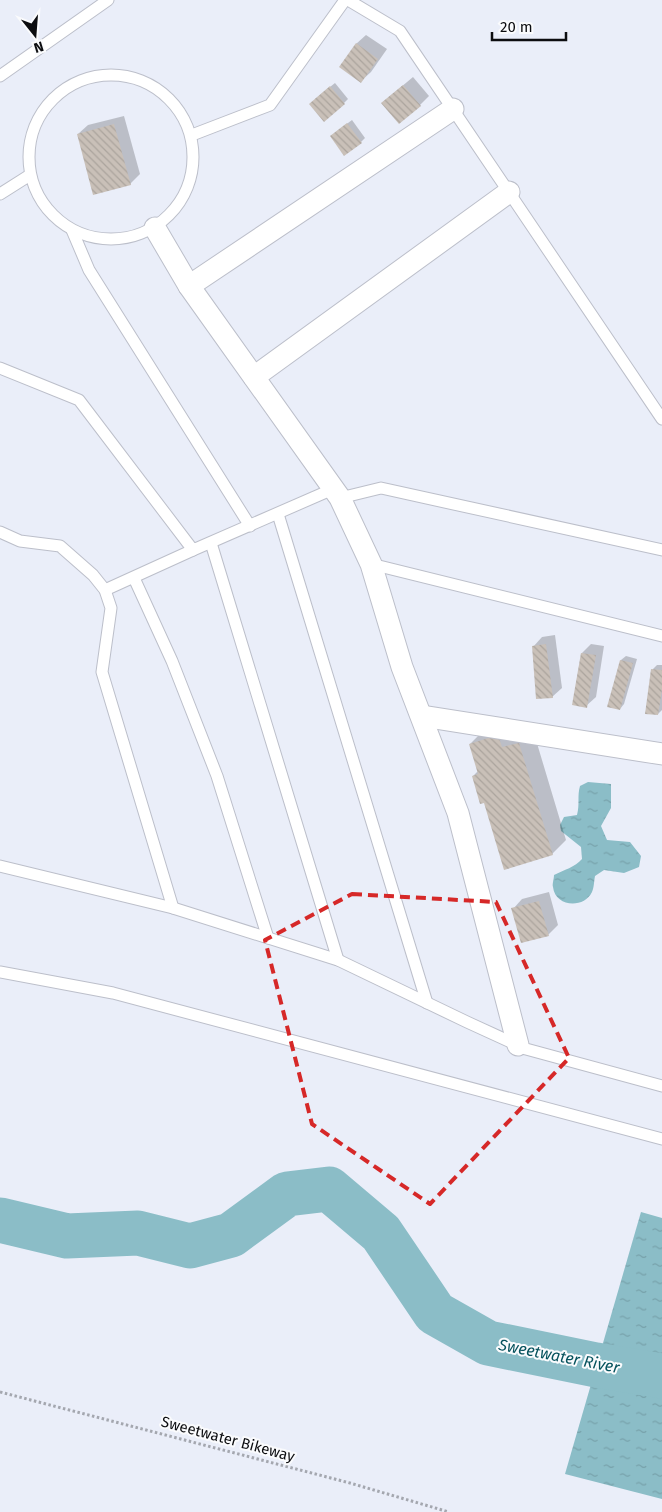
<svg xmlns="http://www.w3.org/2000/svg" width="662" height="1512" viewBox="0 0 662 1512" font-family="'Fira Sans',sans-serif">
<defs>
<pattern id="water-ripples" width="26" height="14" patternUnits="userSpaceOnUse" patternTransform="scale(1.25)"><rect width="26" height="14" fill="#8bbdc7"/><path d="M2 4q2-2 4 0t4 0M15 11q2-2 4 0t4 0" fill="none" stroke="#77a1aa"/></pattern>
<pattern id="building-back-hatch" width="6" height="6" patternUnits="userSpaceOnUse" patternTransform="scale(1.25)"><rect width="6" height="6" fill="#c9c0b8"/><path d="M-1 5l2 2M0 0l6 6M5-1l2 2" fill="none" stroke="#aba49d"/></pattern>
</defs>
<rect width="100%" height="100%" fill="#eaeef9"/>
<!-- water -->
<g fill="url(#water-ripples)">
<path d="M588,782L611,784V808L601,826L607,840L630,842L641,856L639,867L624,873L604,870L595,876C594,881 594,888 592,892C584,909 555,907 553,887C552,884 554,879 554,875C564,870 575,867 582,859L581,847L561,831L560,825L564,817L577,815C580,804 577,796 580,786Z"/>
<polygon points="641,1212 662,1218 662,1499 565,1474"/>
</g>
<!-- shadow -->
<g fill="#0003">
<polygon points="366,35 387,49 371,72 361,81 356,44"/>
<polygon points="413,77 429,96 420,105 382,103"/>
<polygon points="335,83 348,99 344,103 315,99"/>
<polygon points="124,116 140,174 130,184 78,134 88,125"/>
<polygon points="352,120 365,138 361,142 336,132"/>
<polygon points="555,635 562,688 552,697 533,647 542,637"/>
<polygon points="591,644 604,646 596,697 586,706 582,653"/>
<polygon points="626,656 637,659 624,704 620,709 609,706 621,660"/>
<polygon points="657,665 662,665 662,710 658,714 653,669"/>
<polygon points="484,730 533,730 566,840 552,854 485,802 473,776 478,771 470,744"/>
<polygon points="549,892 558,925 548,935 513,909 522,899"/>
</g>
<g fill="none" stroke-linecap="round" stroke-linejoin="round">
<!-- river -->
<polyline stroke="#8bbdc7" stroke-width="45" points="0,1220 67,1236 138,1233 190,1246 231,1235 287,1194 329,1189 381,1233 435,1313 488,1343 596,1365 662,1376"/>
</g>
<!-- building -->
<g fill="url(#building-back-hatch)">
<polygon points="356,43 378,59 361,83 339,67"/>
<polygon points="403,85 421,106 399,124 381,103"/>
<polygon points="330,86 345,104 324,122 309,104"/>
<polygon points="347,123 362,143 344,156 330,136"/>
<polygon points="114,124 131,185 93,195 77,134"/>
<polygon points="546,644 553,698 536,699 532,646"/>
<polygon points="581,653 596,655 587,708 572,705"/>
<polygon points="620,660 633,663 620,710 607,707"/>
<polygon points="651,669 662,670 662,689 658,715 645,714"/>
<polygon points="498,735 502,747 519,743 553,855 504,870 484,803 480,804 472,776 478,774 469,744"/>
<polygon points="539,901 549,936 521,943 511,908"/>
</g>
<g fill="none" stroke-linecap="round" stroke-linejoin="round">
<!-- service casing -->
<g stroke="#bcbfca" stroke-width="13">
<g id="service">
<polyline points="348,0 400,31 662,419"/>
<circle cx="111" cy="157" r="82"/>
<polyline points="0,76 108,0"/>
<polyline points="192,135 270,105 345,0"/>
<polyline points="0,194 30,175"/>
<polyline points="72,230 89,270 250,526"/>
<polyline points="0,368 79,400 193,550 333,489"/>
<polyline points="340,498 381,488 662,550"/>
<polyline points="278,514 427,1003"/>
<polyline points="0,532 20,541 60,546 93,575 105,590 111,608 102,672 173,908"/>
<polyline points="211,543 338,960"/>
<polyline points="371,564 662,636"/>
<polyline points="134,578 172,661 217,776 268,938"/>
<polyline points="105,590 193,550"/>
<polyline points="0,866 173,908 338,960 467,1022 526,1049 662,1086"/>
<polyline points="0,972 113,993 662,1139"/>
</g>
</g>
<!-- minor casing -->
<g stroke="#bcbfca" stroke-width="23">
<g id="minor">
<polyline points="155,228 189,286 340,498 371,564 402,667 458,813 518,1045"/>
<polyline points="189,286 453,109"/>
<polyline points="254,377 509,192"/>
<polyline points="422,716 662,754"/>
</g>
</g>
<!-- path -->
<polyline stroke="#a4a7af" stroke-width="3" stroke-dasharray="2.5 2.5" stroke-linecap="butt" points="0,1392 350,1483 449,1512"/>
<!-- service -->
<use href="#service" stroke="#fff" stroke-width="11"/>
<!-- minor -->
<use href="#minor" stroke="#fff" stroke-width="21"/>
</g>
<!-- marked area -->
<path fill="none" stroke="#d62828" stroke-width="4" stroke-dasharray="10 6" stroke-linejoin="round" d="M352,894L496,902L569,1058L430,1204L312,1124L265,940Z"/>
<g text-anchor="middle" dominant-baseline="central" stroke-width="4" stroke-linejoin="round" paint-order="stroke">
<!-- street labels -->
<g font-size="15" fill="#0c0d10" stroke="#fafbfd">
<text transform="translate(228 1439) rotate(15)">Sweetwater Bikeway</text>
</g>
<!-- water labels -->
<g font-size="16" font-style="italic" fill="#06525d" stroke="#fafbfd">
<text transform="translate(559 1356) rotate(11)">Sweetwater River</text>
</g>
</g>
<!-- north arrow -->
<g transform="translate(35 35) rotate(163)" stroke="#fafbfd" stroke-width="4" paint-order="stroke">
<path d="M0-4L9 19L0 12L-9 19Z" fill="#0c0d10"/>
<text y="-8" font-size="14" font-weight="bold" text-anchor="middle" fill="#0c0d10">N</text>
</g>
<!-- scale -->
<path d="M492 32v8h74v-8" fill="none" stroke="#0c0d10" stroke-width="2.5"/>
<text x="500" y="32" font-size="15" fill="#0c0d10" stroke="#fafbfd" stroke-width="4" paint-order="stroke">20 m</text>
</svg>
